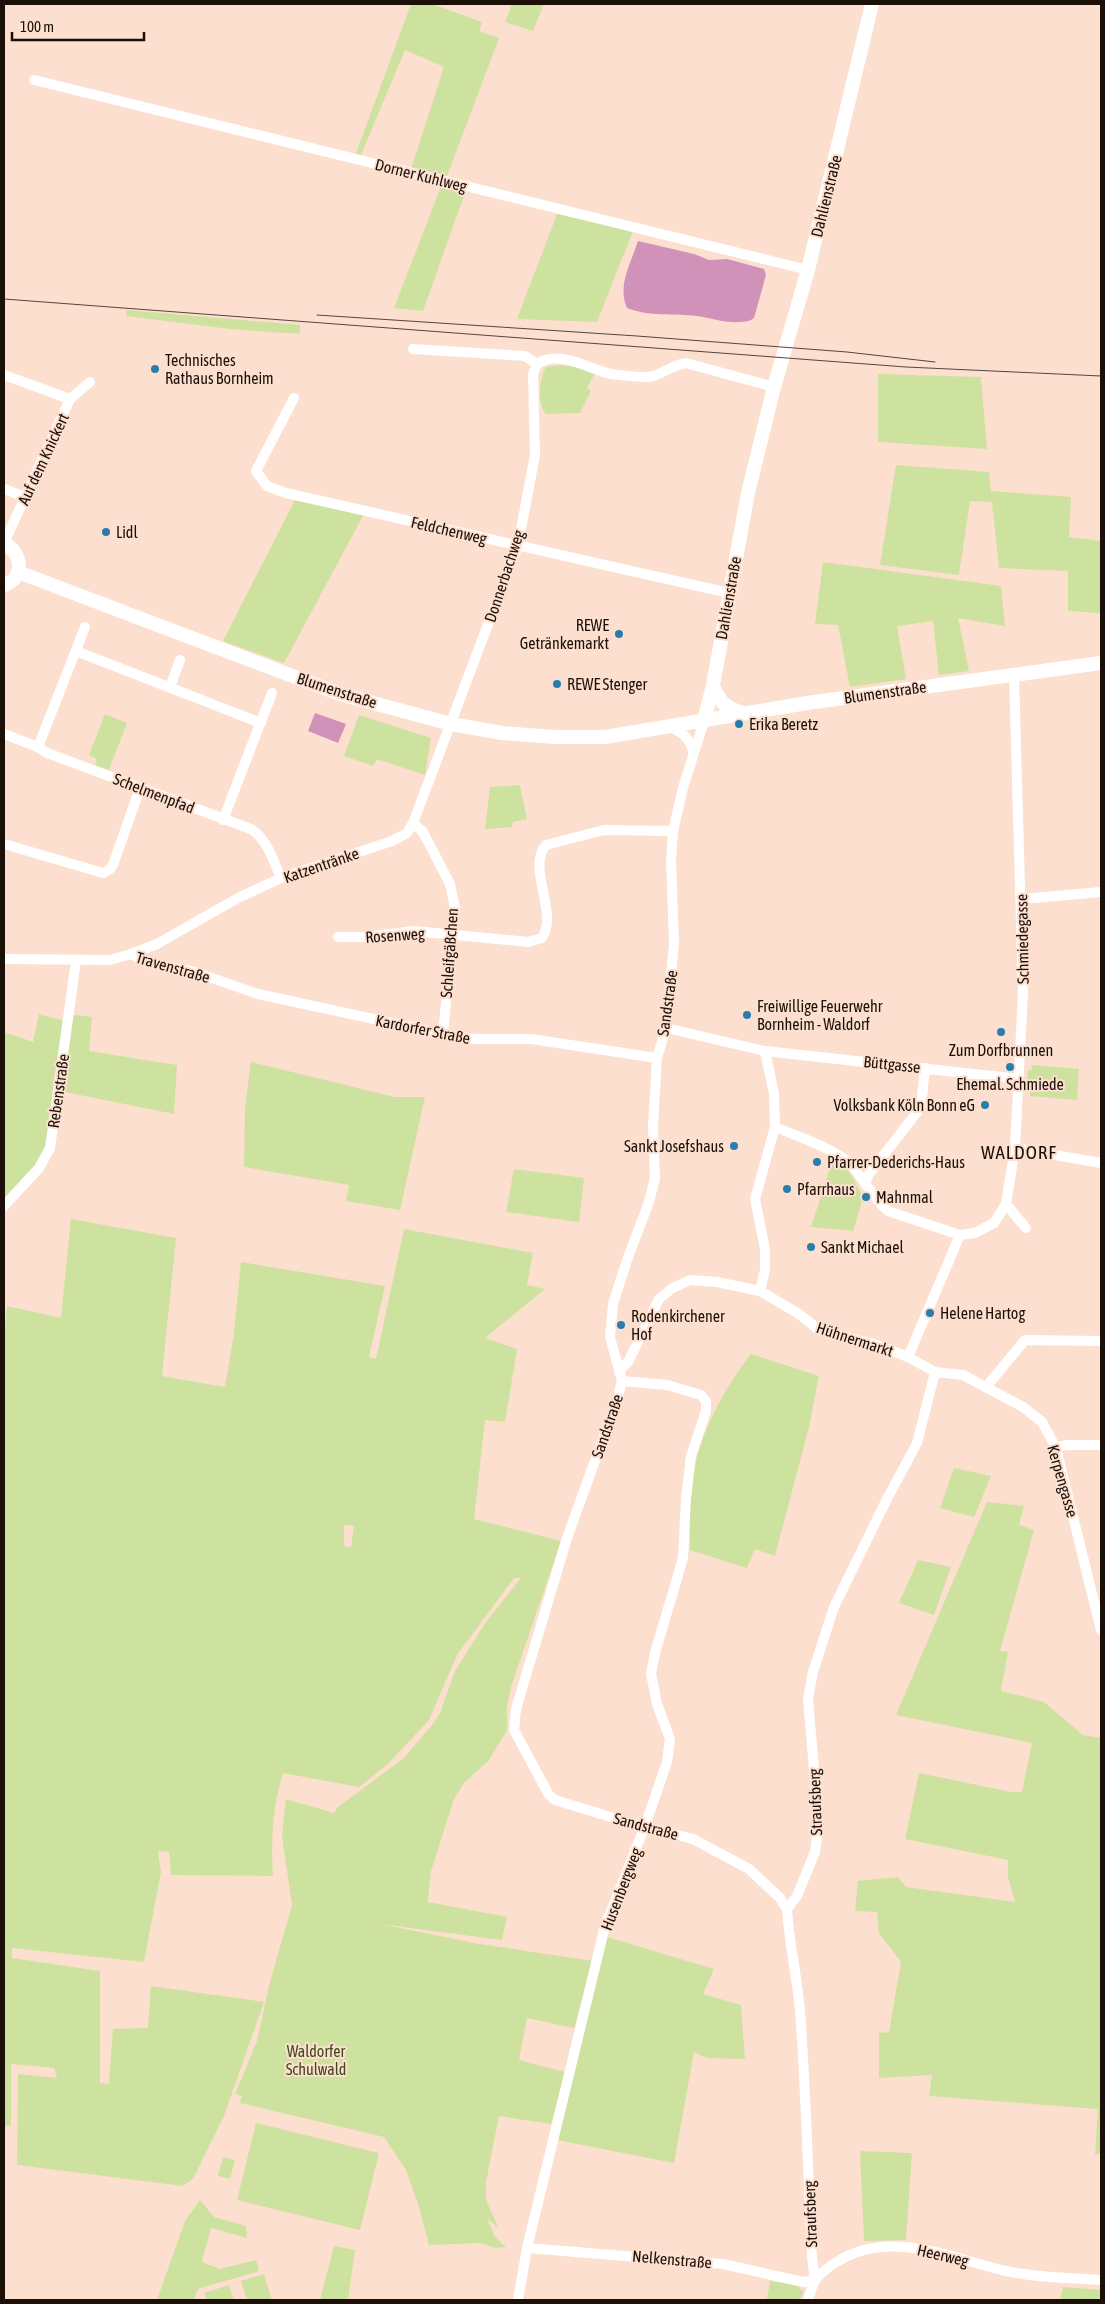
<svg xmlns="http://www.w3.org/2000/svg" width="1105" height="2304" viewBox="0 0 1105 2304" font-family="'Asap Condensed',sans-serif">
<rect width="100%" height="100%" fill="#fcdfce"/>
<!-- green -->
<g fill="#cee2a0" fill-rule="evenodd">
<polygon points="411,4 432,4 482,22 479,31 499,38 447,176 411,169 444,67 405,50 360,157 355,156"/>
<polygon points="512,4 544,4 533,31 505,22"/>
<polygon points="442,184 466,190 423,311 394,308"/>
<polygon points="557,214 633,231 597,322 517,319"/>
<polygon points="127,310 300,325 300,334 230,329 126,316"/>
<path d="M560,365L583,368L595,373L587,388L591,391L580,413L546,414C537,404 539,378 546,367Z"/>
<polygon points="878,374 981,377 987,449 878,442"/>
<polygon points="896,465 989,472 991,491 1071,497 1069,537 1101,541 1101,613 1068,611 1068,571 999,568 992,502 970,501 959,575 880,565"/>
<polygon points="295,500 364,514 284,663 223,641"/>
<polygon points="823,562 1001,586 1005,626 958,618 969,671 939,675 933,621 897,626 906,679 850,687 838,625 815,624"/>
<polygon points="105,714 127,723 109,770 95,765 97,759 89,755"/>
<polygon points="359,715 431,738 425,775 377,759 373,766 344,756"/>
<polygon points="520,785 527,819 513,822 512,827 485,829 490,787"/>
<polygon points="39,1014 65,1021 75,1015 92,1017 89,1051 177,1065 174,1114 60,1091 46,1147 37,1164 4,1199 4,1032 33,1042"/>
<polygon points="251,1062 395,1097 425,1097 400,1210 346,1201 349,1185 244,1167 245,1107"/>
<polygon points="1032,1065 1079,1069 1077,1100 1030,1096 1030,1090 1026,1089 1028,1070 1032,1070"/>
<polygon points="832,1162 849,1171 863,1197 853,1231 811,1227"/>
<polygon points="514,1169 584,1178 579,1222 506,1212"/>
<path d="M71,1219L176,1238L162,1376L225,1387L234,1333L241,1262L385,1286L369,1357L376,1359L404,1229L533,1253L527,1285L545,1289L485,1338L517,1349L505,1422L485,1420L474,1519L561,1541L511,1687L507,1707V1730L489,1760L464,1783L454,1799L431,1871L428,1899V1902L507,1917L502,1940L380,1924L480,1944L593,1961L574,2028L527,2018L519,2060L565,2072L551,2124L499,2116L486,2182V2200L499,2229L487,2218L495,2237L506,2247L496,2248L480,2243L429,2245L419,2207L406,2170L384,2137L240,2103L242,2096L235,2094L257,2041L270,1982L292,1905L282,1836L286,1799L334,1813L338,1807L404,1758L432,1725L440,1713L455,1671L486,1622L521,1578H514L457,1655L429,1720L388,1764L359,1787L283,1773C272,1809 271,1838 273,1876L171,1875L169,1852L158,1851L161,1872L144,1962L12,1948V1958L100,1971V2083L109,2084L113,2029L148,2028L151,1986L264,2002L224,2116L193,2179L183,2186L17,2165L18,2074L57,2078L54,2068L11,2064V2126H4V1339L7,1306L61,1318ZM344,1525L354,1526L351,1547L344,1546Z"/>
<path d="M751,1354L819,1376L809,1427L775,1556L755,1549L747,1568L690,1550C690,1534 689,1517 690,1501C692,1448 719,1395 751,1354Z"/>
<polygon points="954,1468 991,1476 974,1517 940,1508"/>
<polygon points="987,1502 1024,1506 1019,1525 1034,1530 1000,1651 1008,1652 1001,1691 1044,1702 1083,1735 1101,1738 1101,2154 1095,2154 1098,2109 929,2096 932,2075 879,2078 879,2033 889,2032 901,1962 879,1933 877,1912 855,1911 858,1881 898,1877 906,1887 1015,1902 1008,1877 1008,1860 905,1839 919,1773 1011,1792 1022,1792 1032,1743 896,1715"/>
<polygon points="918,1560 951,1567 934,1615 899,1603"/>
<polygon points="607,1937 714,1969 703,1994 741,2005 745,2059 707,2058 694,2052 674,2163 557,2140"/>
<polygon points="256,2123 379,2153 360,2230 237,2200"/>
<polygon points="860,2151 912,2153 906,2240 864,2241"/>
<polygon points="223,2157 235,2160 230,2179 218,2176"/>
<polygon points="200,2200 214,2217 246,2226 247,2238 211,2228 202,2262 220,2269 256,2260 259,2271 198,2289 194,2300 157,2300 185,2221"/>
<polygon points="334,2246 355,2250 348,2300 320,2300"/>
<polygon points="264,2274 272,2300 247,2300 241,2281"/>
<polygon points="770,2281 800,2285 799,2289 804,2291 799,2300 767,2300"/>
<polygon points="229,2285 234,2300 207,2300 204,2293"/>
<polygon points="1063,2287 1101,2290 1101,2300 1060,2300"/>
</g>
<!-- water -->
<g fill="#d192b9">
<path d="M638,241L694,254L709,260L727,259L764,269L766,275L754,318C750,321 745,322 739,322C725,323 711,318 697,316C674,313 649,317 627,308C617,286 631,263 638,241Z"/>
<polygon points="315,713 346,724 338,743 308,731"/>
</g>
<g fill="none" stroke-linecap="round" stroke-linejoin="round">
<!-- minor -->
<g stroke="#fff" stroke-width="10">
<polyline points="34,80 808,270"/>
<polyline points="413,349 525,356 537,364"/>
<path d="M537,364C560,349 588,369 611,374C620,375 646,379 654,376C666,371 673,365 686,363L774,387"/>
<polyline points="4,375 70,399"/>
<polyline points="294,398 256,471 267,486 286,493 729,593"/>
<polyline points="4,489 25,497"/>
<polyline points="4,543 70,399 90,382"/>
<polyline points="76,651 261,723"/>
<polyline points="170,687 180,660"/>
<polyline points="704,721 683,788 673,831 671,860 674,943 666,1028 657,1058 653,1126 655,1178 649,1202 627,1260 613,1304 610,1337 622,1381 618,1397 567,1538 516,1709 514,1730 549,1795 555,1800 627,1822 693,1839 749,1869 780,1898 787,1909"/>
<path d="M670,727C683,733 689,737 693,751"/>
<path d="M4,734L38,747L47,753L251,829C267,839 273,860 281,878"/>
<polyline points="38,747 85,627"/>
<polyline points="223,820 272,693"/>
<polyline points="413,823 423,832 450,884 455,908 443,1034"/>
<polyline points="4,844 103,873 110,869 113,865 140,788"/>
<polyline points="1022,899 1101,892"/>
<path d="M338,937H365L414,931L528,942L542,938C559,912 526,868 546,845L604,830L673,831"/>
<polyline points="131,954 148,963 191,971 258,994 443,1034 474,1039 531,1039 657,1058"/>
<polyline points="4,959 110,960 131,954 157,944 238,898 281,878 392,841 407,833 413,823 518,545 535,455 533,374 537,364"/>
<polyline points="666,1028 765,1051 1019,1079"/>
<path d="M775,1127C794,1135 835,1149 849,1163C864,1178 872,1197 888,1211L960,1235"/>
<polyline points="1015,1148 1101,1163"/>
<polyline points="865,1183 869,1174 921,1107 925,1068"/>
<polyline points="1006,1204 1026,1228"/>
<polyline points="4,1206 39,1168 50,1148 76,961"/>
<polyline points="760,1291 765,1270 765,1249 755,1199 775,1127 774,1094 765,1051"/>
<polyline points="908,1357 960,1235 975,1233 994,1223 1006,1204 1015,1148 1023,993 1014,674"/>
<polyline points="620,1370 628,1362 659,1299 671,1289 690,1280 717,1282 760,1291 799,1314 819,1330 877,1345 908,1357 935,1372 963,1375 1023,1407 1042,1422 1056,1448 1101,1630"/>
<polyline points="986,1387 1025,1340 1101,1341"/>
<polyline points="1056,1448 1066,1445 1101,1445"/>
<polyline points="527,2248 723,2264 803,2282 815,2280"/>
<path d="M815,2280L812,2257C808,2175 806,2093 800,2010C797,1976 789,1943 787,1909L797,1896L815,1852L817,1837V1804L808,1699L813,1672L834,1607L887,1499L917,1443L935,1372"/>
<polyline points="518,2300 527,2248 605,1926 645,1826 667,1762 670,1739 657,1704 651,1674 655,1653 683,1558 686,1498 691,1456 706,1411 706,1401 701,1395 667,1385 622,1381"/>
<path d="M808,2300C810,2294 812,2285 816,2279C823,2271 831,2265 840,2260C892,2229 953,2259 1006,2271C1037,2278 1070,2278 1101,2280"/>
</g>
<!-- secondary -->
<g stroke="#fff" stroke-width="14">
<path d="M4,543C22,552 26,578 4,585"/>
<polyline points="18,572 340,694 451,724 502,733 556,737 605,737 807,703 1101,663"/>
<path d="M713,685C719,702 726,708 743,713"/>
<polyline points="704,721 713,685 748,493 774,387 808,270 872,4"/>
</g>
<!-- tram -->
<g stroke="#55453b" stroke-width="1">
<polyline points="4,299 906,367 1101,376"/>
<polyline points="317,315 637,336 847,352 935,362"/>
</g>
</g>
<!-- markers -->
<g fill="#277ead" stroke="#fcdfce" stroke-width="2">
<circle cx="155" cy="369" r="5"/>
<circle cx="106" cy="532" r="5"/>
<circle cx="619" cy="634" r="5"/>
<circle cx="557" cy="684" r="5"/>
<circle cx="739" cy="724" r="5"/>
<circle cx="747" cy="1015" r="5"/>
<circle cx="1001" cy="1032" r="5"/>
<circle cx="1010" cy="1067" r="5"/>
<circle cx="985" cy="1105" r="5"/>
<circle cx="734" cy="1146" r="5"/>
<circle cx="817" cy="1162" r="5"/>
<circle cx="787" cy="1189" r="5"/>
<circle cx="866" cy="1197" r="5"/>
<circle cx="811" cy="1247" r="5"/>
<circle cx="930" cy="1313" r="5"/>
<circle cx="621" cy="1325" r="5"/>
</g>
<g text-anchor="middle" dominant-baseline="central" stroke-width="4" stroke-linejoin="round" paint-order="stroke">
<!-- street labels -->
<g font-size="16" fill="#1b0f08" stroke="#fcdfce">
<text transform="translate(421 175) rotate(14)">Dorner Kuhlweg</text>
<text transform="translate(826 196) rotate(-76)">Dahlienstraße</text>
<text transform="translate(43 459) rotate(-65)">Auf dem Knickert</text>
<text transform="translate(449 530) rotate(13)">Feldchenweg</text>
<text transform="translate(504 576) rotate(-72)">Donnerbachweg</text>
<text transform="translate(728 598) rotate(-80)">Dahlienstraße</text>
<text transform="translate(337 690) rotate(18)">Blumenstraße</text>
<text transform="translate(885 692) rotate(-8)">Blumenstraße</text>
<text transform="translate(154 793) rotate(21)">Schelmenpfad</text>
<text transform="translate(321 865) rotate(-19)">Katzentränke</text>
<text transform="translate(395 935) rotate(-4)">Rosenweg</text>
<text transform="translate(1022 939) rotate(-91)">Schmiedegasse</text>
<text transform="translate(449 953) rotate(-86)">Schleifgäßchen</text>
<text transform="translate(173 967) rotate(16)">Travenstraße</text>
<text transform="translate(667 1003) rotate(-82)">Sandstraße</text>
<text transform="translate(423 1029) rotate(11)">Kardorfer Straße</text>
<text transform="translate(892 1064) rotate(6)">Büttgasse</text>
<text transform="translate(58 1091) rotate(-82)">Rebenstraße</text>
<text transform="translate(855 1339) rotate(18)">Hühnermarkt</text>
<text transform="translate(607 1426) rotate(-71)">Sandstraße</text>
<text transform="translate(1063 1481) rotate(74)">Kerpengasse</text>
<text transform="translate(815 1802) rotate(-92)">Straufsberg</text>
<text transform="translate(646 1826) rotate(15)">Sandstraße</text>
<text transform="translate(621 1889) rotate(-69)">Husenbergweg</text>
<text transform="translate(810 2214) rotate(-92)">Straufsberg</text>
<text transform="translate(943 2255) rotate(13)">Heerweg</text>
<text transform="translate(672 2259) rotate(5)">Nelkenstraße</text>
</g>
<!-- poi labels -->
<g font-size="16" fill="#1b0f08" stroke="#fcdfce" text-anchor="start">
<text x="165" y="360">Technisches<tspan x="165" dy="18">Rathaus Bornheim</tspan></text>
<text x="116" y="532">Lidl</text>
<text x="609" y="625" text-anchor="end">REWE<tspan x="609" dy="18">Getränkemarkt</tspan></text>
<text x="567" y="684">REWE Stenger</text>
<text x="749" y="724">Erika Beretz</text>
<text x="757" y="1006">Freiwillige Feuerwehr<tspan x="757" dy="18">Bornheim - Waldorf</tspan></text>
<text x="1001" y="1050" text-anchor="middle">Zum Dorfbrunnen</text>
<text x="1010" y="1084" text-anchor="middle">Ehemal. Schmiede</text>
<text x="975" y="1105" text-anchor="end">Volksbank Köln Bonn eG</text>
<text x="724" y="1146" text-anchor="end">Sankt Josefshaus</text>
<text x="827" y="1162">Pfarrer-Dederichs-Haus</text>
<text x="797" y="1189">Pfarrhaus</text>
<text x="876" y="1197">Mahnmal</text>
<text x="821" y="1247">Sankt Michael</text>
<text x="940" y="1313">Helene Hartog</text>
<text x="631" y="1316">Rodenkirchener<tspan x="631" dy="18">Hof</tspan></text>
</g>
<!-- park labels -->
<g font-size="16" fill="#3e4919" stroke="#fcdfce">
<text x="316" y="2051">Waldorfer<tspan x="316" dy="18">Schulwald</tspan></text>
</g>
<!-- quarter labels -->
<g font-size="19" letter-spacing="1" fill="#1b0f08" stroke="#fcdfce">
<text x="1019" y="1152">WALDORF</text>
</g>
</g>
<!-- border -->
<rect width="1105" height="2304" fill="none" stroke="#1b0f08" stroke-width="10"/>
<!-- scale -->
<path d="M12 32v8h132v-8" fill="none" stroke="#1b0f08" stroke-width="2.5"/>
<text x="20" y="32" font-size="15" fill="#1b0f08" stroke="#fcdfce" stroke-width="4" paint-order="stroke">100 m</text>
</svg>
